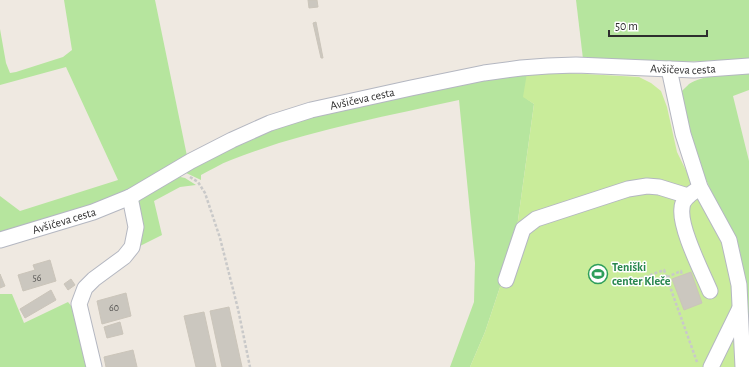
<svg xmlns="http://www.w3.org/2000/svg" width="749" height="367" viewBox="0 0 749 367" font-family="'Alegreya Sans',sans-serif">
<rect width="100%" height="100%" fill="#efe9e1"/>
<!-- green -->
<g fill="#b6e59e">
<path d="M64,0H155L187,156C161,170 136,187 108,199C74,214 36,223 0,235V196L20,211L118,180L66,67L0,85V29L6,63L10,73L16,72L63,57L72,50Z"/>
<polygon points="576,0 749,0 749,59 683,62 583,59"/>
<path d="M749,71V90L733,96L749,161V346L744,275L739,247L730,226L716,202L696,157L683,98L682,91C684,89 687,86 689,84C702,75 733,73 749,71Z"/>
<path d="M527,73V99L534,104L515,242L485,332L470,367H450L474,302L475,263L459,100C383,117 304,131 231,160C220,164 211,170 201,175V180L184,172C204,161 223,148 243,140C334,103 431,90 527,73Z"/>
<polygon points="176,176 185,178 196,185 180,187 154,201 162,235 138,247 136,199"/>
<polygon points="0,294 12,294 24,323 68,302 72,307 88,367 0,367"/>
</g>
<!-- pitch -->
<polygon fill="#c9ec9a" points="527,73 568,73 639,77 651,83 661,91 667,107 677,152 723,246 732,288 736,367 470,367 485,332 515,242 534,104 523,97"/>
<!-- building -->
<g fill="#cbc7bf" stroke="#cbc5ba">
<polygon points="308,0 317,0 318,7 309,8"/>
<polygon points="316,22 323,58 321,58 313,23"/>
<polygon points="50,260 56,281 23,291 18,275 35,270 33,265"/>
<polygon points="691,272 702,303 684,310 672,279"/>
<polygon points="0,274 5,286 0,288"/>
<polygon points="71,279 75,285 68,290 64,284"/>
<polygon points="51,290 56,300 25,318 20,309"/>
<polygon points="126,293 131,316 102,324 97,301"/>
<polygon points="229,307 242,367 222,367 210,311"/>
<polygon points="204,312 216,367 196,367 184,316"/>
<polygon points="120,322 123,334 107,338 104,327"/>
<polygon points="133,350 137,367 106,367 104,357"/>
</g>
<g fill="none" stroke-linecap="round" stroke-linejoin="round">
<!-- minor casing -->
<g stroke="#b4b7c1" stroke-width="17">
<g id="minor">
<polyline points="669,69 683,134 700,187 729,240 739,285 743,367"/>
<path d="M695,191C689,195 682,201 682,208C679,227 702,272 710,291"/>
<path id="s1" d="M0,240L93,212L130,197L191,161L232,140L270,123L311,110L411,88L484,73L521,68L548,66L576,65L694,70L749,66"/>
<polyline points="506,280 523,229 536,219 628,189 647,186 659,187 688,196"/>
<polyline points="94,367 79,304 85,288 94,279 124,257 132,247 136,227 130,197"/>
<polyline points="711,367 739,310"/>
</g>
</g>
<!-- path -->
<g stroke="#c9c9c9" stroke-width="2.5" stroke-dasharray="3 2" stroke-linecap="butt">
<polyline points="190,177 198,182 205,193 220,238 238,309 250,367"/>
<polyline points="667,277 681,271 682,275"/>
<polyline points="631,282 664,270 697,362"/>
</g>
<!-- minor -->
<use href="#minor" stroke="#fff" stroke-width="15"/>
</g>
<!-- icons -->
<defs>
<g id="stadium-ring" transform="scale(1)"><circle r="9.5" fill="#fff" stroke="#2e9e5b" stroke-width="1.5"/><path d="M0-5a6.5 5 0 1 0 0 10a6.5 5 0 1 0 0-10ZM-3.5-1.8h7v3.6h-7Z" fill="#2e9e5b"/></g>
</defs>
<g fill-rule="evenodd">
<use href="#stadium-ring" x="598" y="274"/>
</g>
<g text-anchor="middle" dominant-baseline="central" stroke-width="3" stroke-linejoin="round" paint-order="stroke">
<!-- number labels -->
<g font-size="10" fill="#555452">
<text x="37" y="278">56</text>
<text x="114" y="308">60</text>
</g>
<!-- street labels -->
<g font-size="12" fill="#2e2e2e" stroke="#fff">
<text stroke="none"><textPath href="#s1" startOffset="715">Avšičeva cesta</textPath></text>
<text stroke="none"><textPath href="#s1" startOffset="391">Avšičeva cesta</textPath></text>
<text stroke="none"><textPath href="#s1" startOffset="67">Avšičeva cesta</textPath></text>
</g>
<!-- leisure labels -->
<g font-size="12" font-weight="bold" fill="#27864d" stroke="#fff" text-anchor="start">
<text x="612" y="267">Teniški<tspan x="612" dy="14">center Kleče</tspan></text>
</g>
</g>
<!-- scale -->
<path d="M609 30v6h98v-6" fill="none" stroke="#2e2e2e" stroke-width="2"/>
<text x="615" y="30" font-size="12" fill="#2e2e2e" stroke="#ffffff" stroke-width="3" paint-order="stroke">50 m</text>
</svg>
